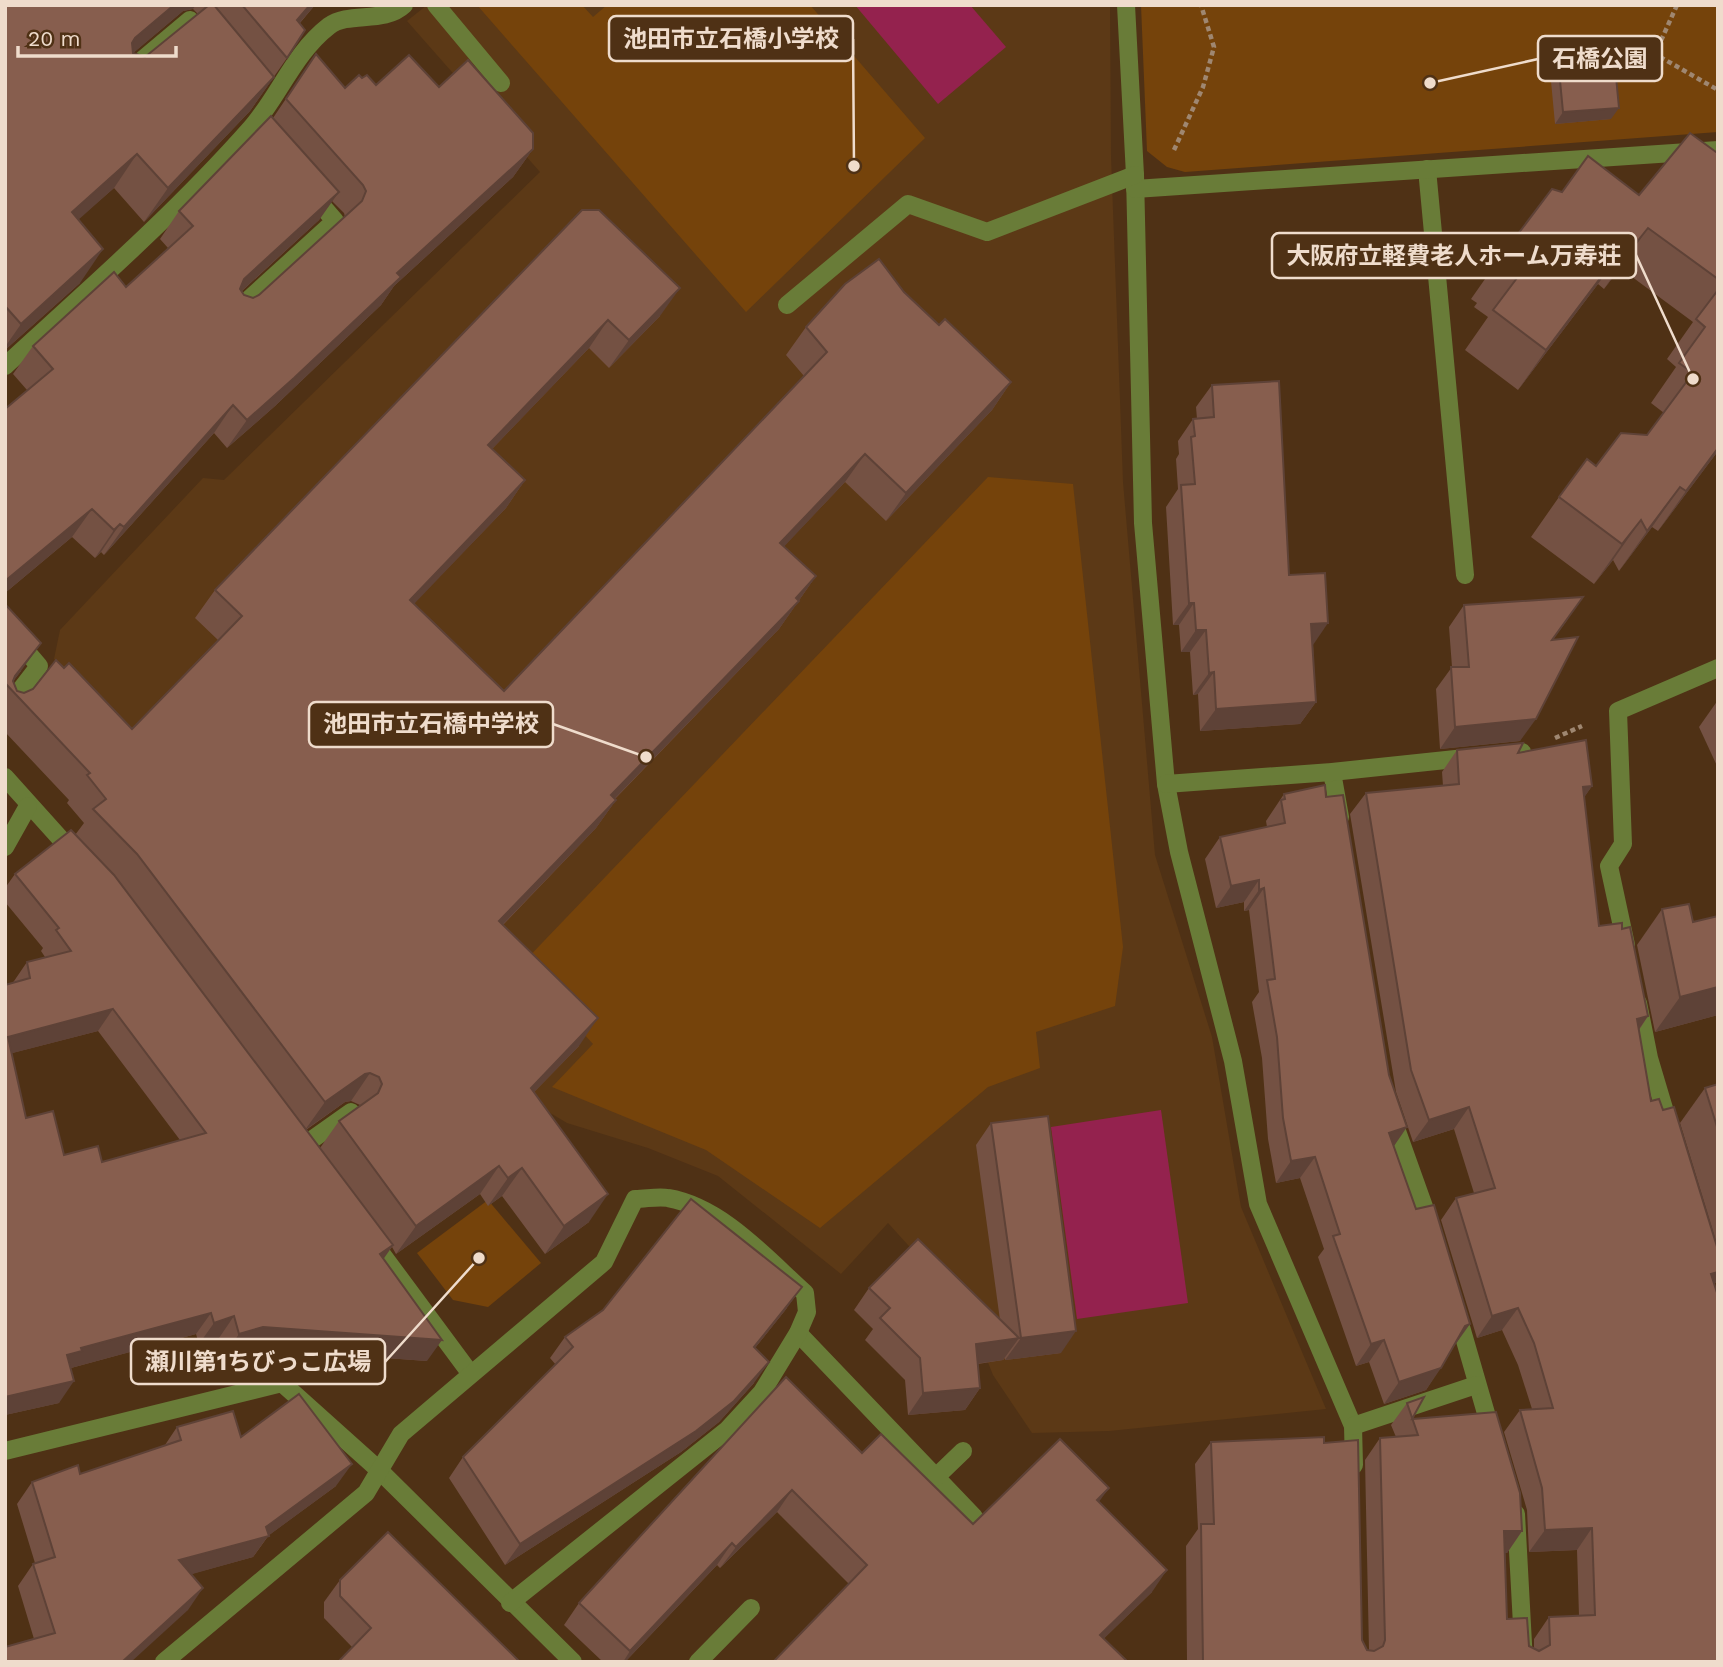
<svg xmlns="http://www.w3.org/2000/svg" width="1723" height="1667" viewBox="0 0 1723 1667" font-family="'Work Sans','Noto Sans JP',sans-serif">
<rect width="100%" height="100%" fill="#4f3115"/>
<!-- built -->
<polygon fill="#5c3916" points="427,5 1110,5 1111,156 1123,482 1155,855 1212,1037 1241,1207 1326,1409 1109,1431 1032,1433 993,1375 967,1310 888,1223 841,1274 718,1176 648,1148 567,1123 408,1028 330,955 54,659 60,630 203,478 224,480 540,172 407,21"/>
<!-- green -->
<g fill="#75430b">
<polygon points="477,5 582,5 593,17 607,5 810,5 925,138 746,312"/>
<polygon points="1141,5 1718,5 1718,132 1185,172 1167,167 1147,151"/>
<polygon points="988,477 1073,484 1123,947 1115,1006 1036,1032 1040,1068 988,1087 820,1228 706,1150 552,1087 593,1044 521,965"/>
<polygon points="488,1200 541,1263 488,1307 453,1300 417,1253"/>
</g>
<!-- water -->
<g fill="#94224e">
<polygon points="855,5 970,5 1006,47 938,104"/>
<polygon points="1161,1110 1188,1303 1077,1319 1051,1127"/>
</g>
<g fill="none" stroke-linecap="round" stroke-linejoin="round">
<!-- path -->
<g stroke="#9f8771" stroke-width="4.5" stroke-dasharray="5 3.5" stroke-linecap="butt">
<polyline points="1677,5 1655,54 1718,90"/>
<polyline points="1174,150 1203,87 1214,47 1201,5"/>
<polyline points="1555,738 1582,726"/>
</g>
<!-- minor -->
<g stroke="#697c38" stroke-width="18">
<polyline points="436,5 501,83"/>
<polyline points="1126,5 1135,175 1143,523 1166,784 1179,852 1233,1061 1258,1204 1353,1426 1354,1465"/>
<polyline points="134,67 190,20 204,37"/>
<polyline points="1427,169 1465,575"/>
<polyline points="1135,189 1718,150"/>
<polyline points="787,305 908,204 987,232 1135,175"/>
<polyline points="234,313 335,221 310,192"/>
<path d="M5,366C89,289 176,213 251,128C279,96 294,53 329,26C349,11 384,24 404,5"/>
<polyline points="5,626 39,666 5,710"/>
<polyline points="1332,772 1340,817"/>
<polyline points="5,777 76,856"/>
<polyline points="1166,784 1332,772 1522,752"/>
<polyline points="5,847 28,806"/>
<polyline points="1626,945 1609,866 1623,844 1618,711 1718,668"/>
<polyline points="1638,1003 1649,1058 1671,1132"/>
<polyline points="1392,1117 1432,1229"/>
<polyline points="303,1146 351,1112"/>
<polyline points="370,1238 470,1373"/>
<polyline points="1457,1313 1492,1434"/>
<polyline points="798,1333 974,1517"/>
<polyline points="1353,1426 1476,1385"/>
<polyline points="5,1451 282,1383 379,1470 573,1662"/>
<polyline points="936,1477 963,1451"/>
<polyline points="1516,1514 1524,1662"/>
<path d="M164,1662L366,1493L401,1434L604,1262L635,1199C646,1199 658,1196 668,1198C722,1207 767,1259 805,1293L807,1312L798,1333L762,1392L727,1430L510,1603"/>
<polyline points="698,1662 751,1608"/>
</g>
</g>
<!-- wall -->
<g fill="#745143" fill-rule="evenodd">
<path d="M5,5H315L300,23L287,58L250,111L144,222L114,188L78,219L80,283L5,350ZM193,9L198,14L145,57L133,53L183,11Z"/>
<path d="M316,54L345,88L362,78L376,85L439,87L533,149L513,177L394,286L381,305L275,406L227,448L214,433L104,555L101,552L95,558L72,537L5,593V409L27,390L13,374L33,346L126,287L168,248L160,239L179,211L273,118ZM332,201L344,213L345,217L259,295L253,298L244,295L242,291L319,220Z"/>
<polygon points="1559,70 1611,119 1555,124 1551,81"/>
<polygon points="1718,150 1718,451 1658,531 1652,527 1619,571 1613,560 1594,584 1531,537 1559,497 1596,466 1647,435 1664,413 1651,403 1676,367 1667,359 1693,322 1620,268 1604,289 1598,284 1518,390 1465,350 1488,317 1474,307 1477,303 1471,299 1499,259 1562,192 1639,195 1716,152"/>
<path d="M582,210L660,316L609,368L589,348L492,449L525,480L506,508L414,603L504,691L804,376L786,355L806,327L904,292L939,325L1011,382L992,410L886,521L845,482L784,546L816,576L779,629L615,799L616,800L596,828L503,925L579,1046L534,1092L589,1222L545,1254L502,1196L488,1206L480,1194L396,1254L392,1247L383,1259L427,1361L248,1348L224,1356L219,1338L199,1344L196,1334L71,1368L59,1403L5,1415V985L12,984L27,962L45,957L41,951L43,948L5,902V888L15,874L75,835L84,823L67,803L69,800L5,732V604L21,671L13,681L17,691L24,693L33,689L64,668L132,729L218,640L195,618L215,590ZM98,1031L180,1140L102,1162L64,1155L26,1118L12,1053ZM351,1101L360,1105L339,1121L320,1148L306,1130L345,1102Z"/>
<polygon points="1212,385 1289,575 1313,646 1316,702 1300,724 1200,731 1198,694 1193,695 1190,652 1181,652 1179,625 1173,625 1166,507 1178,489 1176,459 1179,454 1178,441 1193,419 1197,419 1196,407"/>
<polygon points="1464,605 1568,619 1553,639 1520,741 1440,749 1436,689 1452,667 1449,627"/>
<polygon points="1718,700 1718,768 1699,727"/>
<polygon points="1457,750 1518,753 1592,786 1584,797 1599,926 1622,929 1648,1016 1639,1030 1651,1101 1663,1110 1718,1250 1718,1279 1714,1285 1718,1662 1187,1662 1186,1546 1198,1529 1195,1464 1211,1442 1324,1443 1362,1640 1367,1650 1369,1650 1365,1460 1380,1438 1396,1437 1391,1425 1407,1403 1412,1419 1522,1531 1507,1553 1505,1553 1507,1619 1529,1646 1534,1648 1534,1639 1549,1617 1579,1616 1577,1550 1529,1552 1527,1510 1504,1432 1520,1410 1532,1409 1518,1365 1502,1330 1477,1338 1441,1220 1456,1198 1474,1193 1454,1129 1413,1142 1396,1092 1350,814 1366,793 1443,786 1442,772"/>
<polygon points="1284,794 1326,797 1394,1146 1455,1345 1454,1346 1426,1390 1384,1404 1369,1362 1356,1366 1318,1257 1324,1249 1300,1178 1276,1183 1268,1139 1262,1058 1252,1002 1259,992 1249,910 1244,911 1244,902 1216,908 1205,859 1220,837 1267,827 1266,821"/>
<polygon points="1662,909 1693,922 1718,1015 1655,1032 1637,945"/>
<polygon points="1718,1084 1718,1248 1680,1123 1705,1088"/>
<polygon points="991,1123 1061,1353 1005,1360 1005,1358 1003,1360 978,1364 980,1388 965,1410 908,1415 905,1380 865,1340 873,1329 854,1310 869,1288 1000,1320 976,1145"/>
<polygon points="787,1308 755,1348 754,1383 719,1422 681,1452 505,1565 449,1478 463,1457 556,1365 550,1358 565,1337"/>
<polygon points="177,1427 241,1437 336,1486 269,1535 253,1557 191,1574 188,1610 34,1639 18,1586 33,1564 35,1563 17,1504 32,1482 80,1474 165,1445"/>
<polygon points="862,1453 973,1524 1099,1502 1152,1592 1103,1639 849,1584 777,1512 720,1568 717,1565 625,1662 603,1662 564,1625 579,1603"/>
<polygon points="340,1580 520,1662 352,1647 324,1618 324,1602"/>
</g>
<!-- shaded-wall -->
<g fill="#5e4237">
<polygon points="174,5 196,5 193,9 183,11 112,71 135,38"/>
<polygon points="310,5 315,5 278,48 297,20"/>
<polygon points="274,77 250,111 144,222 168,188"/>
<polygon points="1619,108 1611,119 1555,124 1563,112"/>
<polygon points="533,149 513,177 394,286 381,305 275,406 227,448 247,420 397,273"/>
<polygon points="137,154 114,188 49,246 72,212"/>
<polygon points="339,192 319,220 224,307 244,279"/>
<polygon points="1648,228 1620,268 1604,289 1632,248"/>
<polygon points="1626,244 1598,284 1518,390 1546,350"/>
<polygon points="103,249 80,283 5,350 5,347 21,324"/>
<polygon points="680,288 660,316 609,368 629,340"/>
<polygon points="608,320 589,348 469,473 488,445"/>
<polygon points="1011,382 992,410 886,521 906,493"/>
<polygon points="233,405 214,433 104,555 124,527"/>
<polygon points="1718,448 1718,451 1658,531 1686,491"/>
<polygon points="865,454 845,482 761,571 780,543"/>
<polygon points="525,480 506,508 391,628 410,600"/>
<polygon points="1680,487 1652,527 1619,571 1647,531"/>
<polygon points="92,509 72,537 5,593 5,581"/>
<polygon points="1641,520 1613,560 1594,584 1622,544"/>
<polygon points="120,524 101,552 95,558 114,530"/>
<polygon points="816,576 779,629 591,823 611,795"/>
<polygon points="1189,603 1194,603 1179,625 1173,625"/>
<polygon points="1328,623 1313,645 1311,624"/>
<polygon points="1196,630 1206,630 1190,652 1181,652"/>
<polygon points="41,643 21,671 9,687 15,676"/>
<polygon points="1214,672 1198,694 1193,695 1209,673"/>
<polygon points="1316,702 1300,724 1200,731 1216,709"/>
<polygon points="1536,719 1520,741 1440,749 1455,727"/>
<polygon points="1592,786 1577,808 1583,787"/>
<polygon points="616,800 596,828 479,949 499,921"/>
<polygon points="1259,880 1244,902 1216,908 1231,886"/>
<polygon points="1264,888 1249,910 1244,911 1259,890"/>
<polygon points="1718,987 1718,1015 1655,1032 1680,997"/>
<polygon points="113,1009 98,1031 5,1055 8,1037"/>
<polygon points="1648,1016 1633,1038 1637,1019"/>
<polygon points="598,1018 579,1046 511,1116 531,1088"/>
<polygon points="370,1073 351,1101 345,1102 305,1130 325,1102 365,1074"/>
<polygon points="1469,1107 1454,1129 1413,1142 1429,1120"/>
<polygon points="1407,1127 1392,1149 1389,1133"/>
<polygon points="1315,1157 1300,1178 1276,1183 1291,1161"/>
<polygon points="499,1166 480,1194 396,1254 416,1226"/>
<polygon points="522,1168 502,1196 488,1206 508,1178"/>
<polygon points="608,1194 589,1222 545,1254 564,1226"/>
<polygon points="393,1245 378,1267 380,1254"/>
<polygon points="1718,1272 1718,1279 1709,1292 1711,1274"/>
<polygon points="802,1287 787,1308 739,1368 754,1347"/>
<polygon points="1518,1308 1502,1330 1477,1338 1492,1316"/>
<polygon points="211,1313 196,1334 71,1368 67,1355 81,1348"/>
<polygon points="234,1316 219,1338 199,1344 214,1323"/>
<polygon points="1470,1324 1455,1345 1450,1347 1465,1326"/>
<polygon points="263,1327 442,1340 427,1361 248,1348 224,1356 239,1334"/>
<polygon points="1076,1331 1061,1353 1005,1360 1021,1338"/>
<polygon points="1019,1338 1003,1360 961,1366 976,1344"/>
<polygon points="1384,1340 1369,1362 1356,1366 1371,1344"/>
<polygon points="769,1362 754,1383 719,1422 681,1452 505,1565 520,1544"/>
<polygon points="1441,1368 1426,1390 1384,1404 1399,1382"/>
<polygon points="74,1381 59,1403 5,1415 5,1397"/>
<polygon points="980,1388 965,1410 908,1415 923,1393"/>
<polygon points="352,1464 336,1486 268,1536 253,1557 164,1582 179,1560 266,1527"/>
<polygon points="1109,1488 1093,1510 1097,1500"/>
<polygon points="792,1490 777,1512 720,1568 736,1547"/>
<polygon points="1592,1528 1577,1550 1529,1552 1545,1530"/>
<polygon points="1504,1531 1522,1531 1507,1553 1488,1553"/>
<polygon points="732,1543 717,1565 625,1662 623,1662 630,1651"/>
<polygon points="1167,1570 1152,1592 1085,1657 1100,1635"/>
<polygon points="203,1588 188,1610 131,1662 122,1662"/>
</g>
<!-- building -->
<g fill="#875e4e" stroke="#5e4237" stroke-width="2" fill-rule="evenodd">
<polygon points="5,5 174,5 135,38 132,43 133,53 145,57 209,5 214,5 274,77 168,188 137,154 72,212 103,249 21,324 5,306"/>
<polygon points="242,5 310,5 297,20 305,30 287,58"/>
<polygon points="316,54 345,88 359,75 362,78 367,75 376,85 409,55 439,87 468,60 533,133 533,149 397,273 401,277 294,378 247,420 233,405 124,527 120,524 114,530 92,509 5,581 5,409 53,369 33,346 114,272 126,287 193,226 179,211 271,116 339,192 244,279 240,289 244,295 253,298 259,295 362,201 366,191 363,185 286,99"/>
<polygon points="1615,66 1619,108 1563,112 1559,70"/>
<polygon points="1690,133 1716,152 1718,150 1718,279 1648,228 1632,248 1626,244 1546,350 1493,310 1517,278 1502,267 1505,263 1499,259 1552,189 1562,192 1588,156 1639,195"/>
<polygon points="582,210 599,210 680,288 629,340 608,320 488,445 525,480 410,600 504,691 827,352 806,327 845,284 879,259 904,292 939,325 945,319 1011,382 906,493 865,454 780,543 816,576 796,598 799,601 611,795 616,800 499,921 598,1018 531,1088 608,1194 564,1226 522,1168 508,1178 499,1166 416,1226 339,1121 378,1093 382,1084 379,1077 370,1073 365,1074 325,1102 137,854 93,809 106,799 87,775 90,773 5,683 5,604 41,643 15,676 13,681 17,691 24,693 33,689 56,660 64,668 69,663 132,729 242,616 215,590"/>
<polygon points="1718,290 1718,448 1686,491 1680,487 1647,531 1641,520 1622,544 1559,497 1587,459 1596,466 1621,433 1647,435 1693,373 1679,363 1705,327 1696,319"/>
<polygon points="1279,381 1289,575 1325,573 1328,623 1311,624 1316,702 1216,709 1214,672 1209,673 1206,630 1196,630 1194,603 1189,603 1181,485 1195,484 1191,437 1195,436 1193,419 1214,417 1212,385"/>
<polygon points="1583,597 1552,640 1578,637 1536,719 1455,727 1451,667 1469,667 1464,605"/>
<polygon points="1586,740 1592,786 1583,787 1599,926 1622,923 1622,929 1630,927 1648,1016 1637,1019 1651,1101 1659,1099 1663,1110 1674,1107 1718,1250 1718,1272 1711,1274 1718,1296 1718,1662 1203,1662 1201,1524 1214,1524 1211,1442 1324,1437 1324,1443 1358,1440 1362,1640 1367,1650 1374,1651 1383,1646 1385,1640 1380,1438 1418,1435 1407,1403 1424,1397 1412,1419 1496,1412 1520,1493 1522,1531 1504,1531 1507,1619 1527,1618 1529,1646 1539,1651 1550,1645 1549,1617 1595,1615 1592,1528 1545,1530 1542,1488 1520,1410 1553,1408 1534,1343 1518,1308 1492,1316 1456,1198 1495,1188 1469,1107 1429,1120 1411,1070 1366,793 1459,784 1457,750 1523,743 1518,753"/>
<polygon points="1325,785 1326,797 1343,795 1389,1075 1407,1127 1389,1133 1416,1209 1434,1205 1470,1324 1465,1326 1441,1368 1399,1382 1384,1340 1371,1344 1333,1236 1340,1234 1315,1157 1291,1161 1283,1118 1277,1037 1267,980 1275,979 1264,888 1259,890 1259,880 1231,886 1220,837 1285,823 1281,800 1285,799 1284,794"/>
<path d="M71,830L114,875L393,1245L380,1254L442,1340L263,1327L239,1334L234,1316L214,1323L211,1313L81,1348L82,1351L67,1355L74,1381L5,1397V985L30,978L27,962L71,951L56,930L59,928L15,874ZM113,1009L206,1133L102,1162L98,1146L64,1155L53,1111L26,1118L8,1037Z"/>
<polygon points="1689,904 1693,922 1718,916 1718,987 1680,997 1662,909"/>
<polygon points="1718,1084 1718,1130 1705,1088"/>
<polygon points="1048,1116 1076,1331 1021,1338 991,1123"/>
<polygon points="691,1199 802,1287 754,1347 769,1362 734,1401 696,1431 520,1544 463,1457 573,1347 565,1337 603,1310"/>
<polygon points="918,1239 1019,1338 976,1344 980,1388 923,1393 920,1358 880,1318 890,1308 869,1288"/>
<polygon points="786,1377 862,1453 881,1434 973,1524 1060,1439 1109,1488 1097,1500 1167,1570 1100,1635 1128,1662 773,1662 867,1565 792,1490 736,1547 732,1543 630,1651 579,1603"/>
<polygon points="299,1394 352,1464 266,1527 269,1536 179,1560 203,1588 122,1662 5,1662 5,1647 55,1633 33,1564 55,1557 32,1482 78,1465 80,1474 181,1440 177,1427 233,1411 241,1437"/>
<polygon points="388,1532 520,1662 338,1662 371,1628 340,1596 340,1580"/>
</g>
<!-- callouts -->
<path fill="none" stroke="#efdccc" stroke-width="2.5" d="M854 166L853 39M1430 83L1538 59M1693 379L1636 255M646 757L553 724M479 1258L385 1362"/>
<g fill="#efdccc" stroke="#4f3115" stroke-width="2.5">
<circle cx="854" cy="166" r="7"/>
<circle cx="1430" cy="83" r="7"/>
<circle cx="1693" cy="379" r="7"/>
<circle cx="646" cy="757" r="7"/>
<circle cx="479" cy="1258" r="7"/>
</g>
<g fill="#4f3115" stroke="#efdccc" stroke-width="2.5">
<rect x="609" y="16" width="244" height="45" rx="7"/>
<rect x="1538" y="36" width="124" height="45" rx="7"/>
<rect x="1272" y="233" width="364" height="45" rx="7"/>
<rect x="309" y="702" width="244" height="45" rx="7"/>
<rect x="131" y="1339" width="254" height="45" rx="7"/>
</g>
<g font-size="24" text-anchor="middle" font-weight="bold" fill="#efdccc">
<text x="731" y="47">池田市立石橋小学校</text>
<text x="1600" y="67">石橋公園</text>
<text x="1454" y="264">大阪府立軽費老人ホーム万寿荘</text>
<text x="431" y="732">池田市立石橋中学校</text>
<text x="258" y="1370">瀬川第1ちびっこ広場</text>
</g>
<!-- border -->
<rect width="1723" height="1667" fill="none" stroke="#efdccc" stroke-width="14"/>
<!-- scale -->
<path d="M18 46v10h158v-10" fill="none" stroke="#efdccc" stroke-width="3.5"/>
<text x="28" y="46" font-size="21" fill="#efdccc" stroke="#4f3115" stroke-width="5" paint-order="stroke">20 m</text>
</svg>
